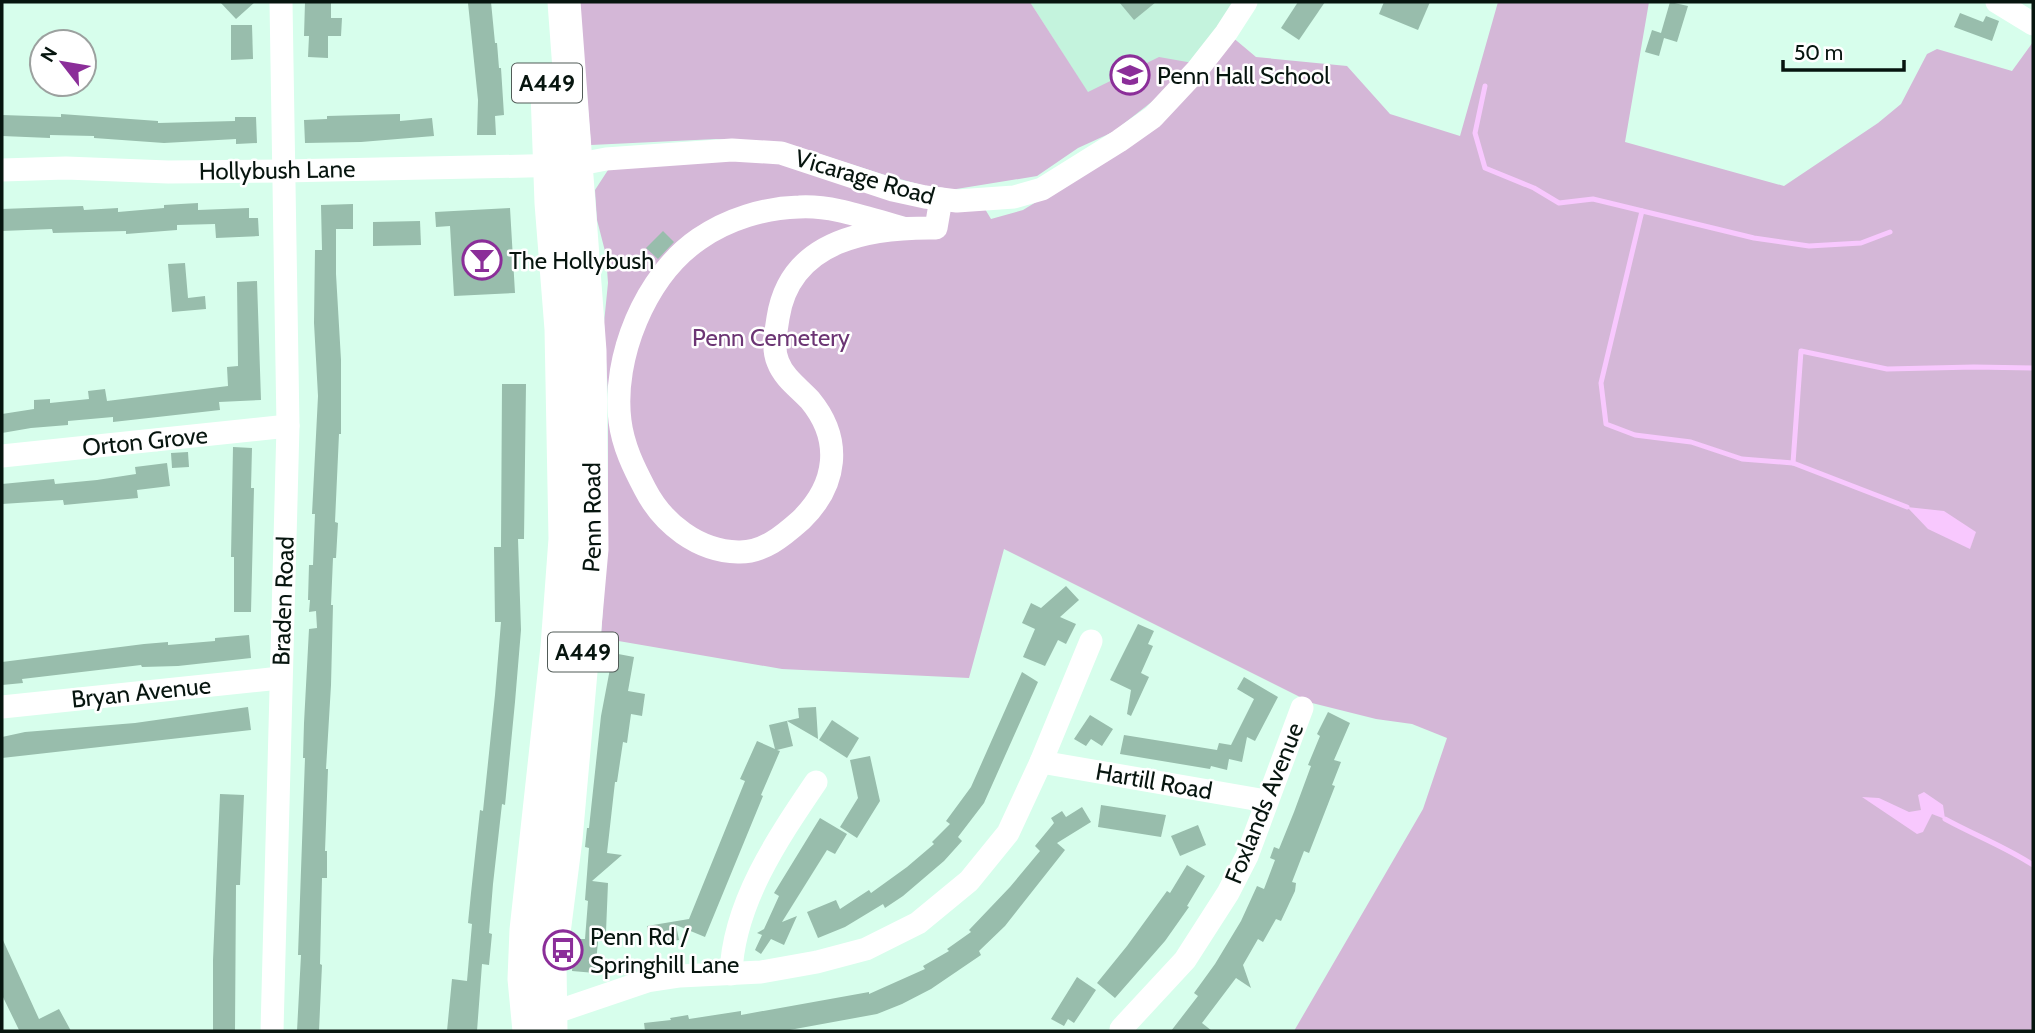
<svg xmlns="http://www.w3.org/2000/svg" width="2035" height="1033" viewBox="0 0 2035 1033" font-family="Cabin,sans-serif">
<rect width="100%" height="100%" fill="#d7feec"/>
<!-- built -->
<polygon fill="#c4f3dd" points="1030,2 1239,2 1172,86 1113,132"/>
<!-- green -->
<g fill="#d4b7d7">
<polygon points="579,2 1030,2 1088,92 1159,57 1193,63 1172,86 1113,132 1078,148 1037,176 944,191 885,175 785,143 716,139 591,145"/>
<polygon points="1498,2 1649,2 1625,142 1784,186 1878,123 1901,104 1927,54 1937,49 2012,71 2033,42 2033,1031 1294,1031 1423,809 1447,738 1412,724 1376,719 1312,703 1004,549 969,678 782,669 601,638 608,522 608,395 604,323 608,283 606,255 597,220 595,190 608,170 743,156 982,204 991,219 1023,210 1125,148 1231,36 1256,57 1347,66 1390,114 1460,136"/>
</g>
<!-- water -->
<g fill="#f8c8fe">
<polygon points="1907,507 1944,511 1976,532 1970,549 1928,529"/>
<polygon points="1924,792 1943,805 1945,819 1932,814 1923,832 1917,834 1862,797 1879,798 1909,812 1921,810 1918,795"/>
</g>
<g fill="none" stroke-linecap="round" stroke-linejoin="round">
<!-- stream -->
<g stroke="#f8c8fe" stroke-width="5">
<polyline points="1485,86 1475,133 1485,168 1534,188 1559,203 1593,199 1754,238 1809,246 1861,243 1890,232"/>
<polyline points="1642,211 1601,383 1606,424 1635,435 1691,442 1742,459 1793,463"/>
<polyline points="1907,507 1793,463 1801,351 1887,369 1974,367 2033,368"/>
<path d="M1945,819C1974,835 2006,847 2033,865"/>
</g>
</g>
<!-- building -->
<g fill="#98bdac">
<polygon points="220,2 255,2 236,19"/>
<polygon points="305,2 331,2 331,18 342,18 341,36 328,36 328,58 308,57 309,36 304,36"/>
<polygon points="491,2 495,43 497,43 499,68 501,68 504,115 495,116 496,135 477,135 478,100 468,3"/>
<polygon points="1119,2 1156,2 1134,20"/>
<polygon points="1298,2 1325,2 1299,40 1281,28"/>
<polygon points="1384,2 1430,2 1418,30 1379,14"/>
<polygon points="1670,2 1688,6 1677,42 1664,38 1659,56 1645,52 1652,30 1661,33"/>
<polygon points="1960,13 1983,22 1986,16 1999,21 1992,41 1954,27"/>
<polygon points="231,25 252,25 253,59 231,60"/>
<polygon points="61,114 158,121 158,123 235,121 235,117 256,117 257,143 236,144 236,139 164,143 94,138 94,136 50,135 50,138 2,136 2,115 61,117"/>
<polygon points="400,114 400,121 432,118 434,136 361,142 305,143 304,120 327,119 327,116"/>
<polygon points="198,203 198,210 249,208 249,218 258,218 259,236 216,238 215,224 177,225 177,230 126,234 126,231 53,233 52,229 2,231 2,209 83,206 84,210 118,208 118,212 164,208 164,205"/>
<polygon points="353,204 353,229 336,229 336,274 341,360 341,434 339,434 335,522 338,523 336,558 333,558 331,605 333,605 331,685 326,769 328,769 325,851 327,851 327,878 322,878 320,964 322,965 319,1031 297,1031 301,955 298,955 305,758 303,758 304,723 309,629 317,628 316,611 309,612 310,600 308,600 309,565 313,565 315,514 312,514 318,396 314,323 315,250 322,250 321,205"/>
<polygon points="510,208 515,293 454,296 450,226 436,227 435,212"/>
<polygon points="420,221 421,245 373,246 373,222"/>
<polygon points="663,231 674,242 658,259 646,248"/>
<polygon points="185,263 188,298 205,296 206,309 172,312 168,264"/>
<polygon points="257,281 261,400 219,402 220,410 113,422 113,417 68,421 68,425 31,428 2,433 2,414 34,409 34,400 50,399 50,403 89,399 88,391 105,389 107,401 228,386 227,367 238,366 237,282"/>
<polygon points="502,384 526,384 524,539 518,539 521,630 515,702 505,805 502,804 493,884 489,933 492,934 489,965 482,964 477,1031 447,1031 452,979 467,981 472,924 468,923 471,893 480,810 483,811 495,695 501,622 495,622 494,547 501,547"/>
<polygon points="233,447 252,448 251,488 254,488 251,612 234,612 234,557 231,557"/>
<polygon points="188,452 189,467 172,468 171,453"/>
<polygon points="167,463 170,486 137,490 138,498 64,505 63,500 2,504 2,484 54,479 55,484 97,480 136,474 135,467"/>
<polygon points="1066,586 1079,600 1060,617 1076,624 1066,644 1058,640 1045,666 1023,657 1035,629 1022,623 1031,603 1041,608"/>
<polygon points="1138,624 1154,631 1148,644 1153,646 1141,673 1149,677 1131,716 1127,714 1131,690 1110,680"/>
<polygon points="249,635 251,658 178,666 142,667 141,665 22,679 23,683 2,685 2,662 144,644 168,642 168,645 215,641 215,638"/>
<polygon points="613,653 634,657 628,691 645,694 642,716 631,714 627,743 623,742 617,782 615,782 607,853 622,855 592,881 608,883 606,932 599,931 595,973 572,971 575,939 585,939 588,901 585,900 589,848 585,847 587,828 589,828 601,716"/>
<polygon points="1022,672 1038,682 984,803 958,837 962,841 944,861 903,896 885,908 883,904 845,927 818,938 807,912 836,900 840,909 869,890 871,893 907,867 934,844 932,842 950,824 946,821 971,787"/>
<polygon points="1244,677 1278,697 1255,741 1247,737 1242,762 1229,759 1227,770 1211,766 1210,769 1120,754 1124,735 1217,750 1219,743 1231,745 1254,699 1237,689"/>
<polygon points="248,707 251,730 2,758 2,737 25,732 135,723"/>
<polygon points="816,707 818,739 787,721 793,746 777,750 780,751 761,795 763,796 705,937 676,925 679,940 650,945 647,926 689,919 745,781 740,779 757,741 775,749 769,725 799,718 798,708"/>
<polygon points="1328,712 1350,723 1334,760 1341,762 1332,785 1335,786 1309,853 1304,851 1292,882 1296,883 1295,891 1281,921 1276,919 1263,942 1258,939 1243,965 1251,988 1236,978 1202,1023 1212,1031 1171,1031 1198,996 1194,993 1215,964 1241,921 1257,886 1264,889 1275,860 1270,858 1274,847 1279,849 1294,812 1311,766 1308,765 1320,736 1317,734"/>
<polygon points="1090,715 1113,729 1102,746 1091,739 1086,746 1074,739"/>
<polygon points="832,720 859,738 847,758 819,740"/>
<polygon points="870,756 880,801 857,838 840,827 858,798 850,760"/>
<polygon points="220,794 244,795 240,885 236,885 235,1031 213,1031 213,960"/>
<polygon points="1101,805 1166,815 1161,837 1098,827"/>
<polygon points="1082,807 1091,822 1057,843 1065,850 1005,926 979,951 981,955 931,989 902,1004 877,1014 784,1031 645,1031 644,1023 671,1020 670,1018 688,1015 689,1019 741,1011 741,1015 869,992 869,994 925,969 923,966 949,951 947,949 971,932 969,930 1010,887 1040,851 1035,846 1054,823 1051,818 1062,811 1066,817"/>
<polygon points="820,818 847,834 835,854 827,850 782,922 797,916 784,945 771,939 761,954 755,950 762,935 757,933 764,929 779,896 774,893"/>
<polygon points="1198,825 1206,845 1180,856 1171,836"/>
<polygon points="1187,865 1205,876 1187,906 1189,907 1165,941 1115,998 1097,983 1127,946 1167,891 1170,893"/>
<polygon points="2,938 39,1019 59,1009 71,1031 16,1031 19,1030 2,995"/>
<polygon points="1077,977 1096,990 1074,1023 1068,1019 1064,1026 1051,1019"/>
</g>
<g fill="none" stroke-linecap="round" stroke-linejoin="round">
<!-- minor -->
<g stroke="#fff" stroke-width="23">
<polyline points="1997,2 2033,24"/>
<polyline points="2,170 66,168 168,172 283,171 527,166 575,165 606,159 732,150 781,153 893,190 925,197 957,201 1014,197 1042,189 1119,141 1153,117 1197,70 1226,33 1246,2"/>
<path d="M903,228C869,219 834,205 799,207C764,208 728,219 699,239C645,276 612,358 620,421C623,446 634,468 645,489C663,524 698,551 738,552C763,553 783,536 801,520C837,485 843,440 810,400C799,388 784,378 778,362C772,348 776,332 778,318C790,239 871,227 936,228L941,199"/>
<polyline points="2,456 288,426"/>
<polyline points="2,707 280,678"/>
<polyline points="1041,762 1266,801"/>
<path d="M731,974C733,904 778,838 816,782"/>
<polyline points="550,1014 647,981 680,976 761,972 817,962 866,949 918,923 969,881 1008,833 1041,762 1091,641"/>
<polyline points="1121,1029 1185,960 1228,893 1247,856 1302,708"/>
<polyline points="272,1031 288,426 281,2"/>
</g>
<!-- highway -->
<g stroke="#fff" stroke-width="33">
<polyline points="529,1031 524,979 526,930 557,647 565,539 561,329 551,203 547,92"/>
<path id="s1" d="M551,1031L550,964L566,839L592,549L590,351L564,2"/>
</g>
</g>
<!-- icons -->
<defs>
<g id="school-ring" transform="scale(2.0125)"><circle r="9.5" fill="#fff" stroke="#8b2e99" stroke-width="1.5"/><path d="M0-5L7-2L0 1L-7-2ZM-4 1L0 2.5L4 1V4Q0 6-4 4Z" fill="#8b2e99"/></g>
<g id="bar-ring" transform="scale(2.0125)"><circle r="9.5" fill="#fff" stroke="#8b2e99" stroke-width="1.5"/><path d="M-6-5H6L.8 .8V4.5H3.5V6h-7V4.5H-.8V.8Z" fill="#8b2e99"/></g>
<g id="bus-ring" transform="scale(2.0125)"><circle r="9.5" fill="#fff" stroke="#8b2e99" stroke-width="1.5"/><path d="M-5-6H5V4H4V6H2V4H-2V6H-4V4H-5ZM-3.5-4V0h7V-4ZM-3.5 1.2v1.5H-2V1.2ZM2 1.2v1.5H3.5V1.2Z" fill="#8b2e99"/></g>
</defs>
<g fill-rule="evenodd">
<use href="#school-ring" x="1130" y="75"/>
<use href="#bar-ring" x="482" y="260"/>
<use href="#bus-ring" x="563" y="950"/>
</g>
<g text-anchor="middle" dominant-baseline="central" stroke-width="5" stroke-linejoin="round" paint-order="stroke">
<!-- shield labels -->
<g fill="#fff" stroke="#515b57" stroke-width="2">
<rect x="512" y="63.5" width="70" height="39" rx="5"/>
<rect x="548" y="632.5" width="70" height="39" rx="5"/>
</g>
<g font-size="23" font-weight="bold" fill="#07150f">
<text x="547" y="83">A449</text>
<text x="583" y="652">A449</text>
</g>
<!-- poi labels -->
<g font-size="24" fill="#07150f" stroke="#fff" text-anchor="start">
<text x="1157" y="75">Penn Hall School</text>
<text x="509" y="260">The Hollybush</text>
<text x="590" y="936">Penn Rd /<tspan x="590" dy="28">Springhill Lane</tspan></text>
</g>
<!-- street labels -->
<g font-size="24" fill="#07150f" stroke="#fff">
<text transform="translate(277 170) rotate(-1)">Hollybush Lane</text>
<text transform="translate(865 177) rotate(16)">Vicarage Road</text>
<text transform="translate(145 441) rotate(-6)">Orton Grove</text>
<text stroke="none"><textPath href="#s1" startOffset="516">Penn Road</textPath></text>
<text transform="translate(283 601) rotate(-88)">Braden Road</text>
<text transform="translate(141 692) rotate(-6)">Bryan Avenue</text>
<text transform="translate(1154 781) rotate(10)">Hartill Road</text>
<text transform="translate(1264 803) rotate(-68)">Foxlands Avenue</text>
</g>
<!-- park labels -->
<g font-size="24" fill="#6c3574" stroke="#fff">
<text x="771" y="337">Penn Cemetery</text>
</g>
</g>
<!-- border -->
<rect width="2035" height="1033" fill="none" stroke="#07150f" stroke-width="7"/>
<!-- north arrow -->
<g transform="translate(63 63) rotate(301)"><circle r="33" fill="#ffffff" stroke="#9ca19f" stroke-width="2"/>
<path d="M0-5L12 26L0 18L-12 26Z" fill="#8b2e99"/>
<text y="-10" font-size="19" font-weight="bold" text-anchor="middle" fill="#07150f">N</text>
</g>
<!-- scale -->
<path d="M1783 60v10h121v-10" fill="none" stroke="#07150f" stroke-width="3.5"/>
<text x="1794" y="60" font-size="21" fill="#07150f" stroke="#ffffff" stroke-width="5" paint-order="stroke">50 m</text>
</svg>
